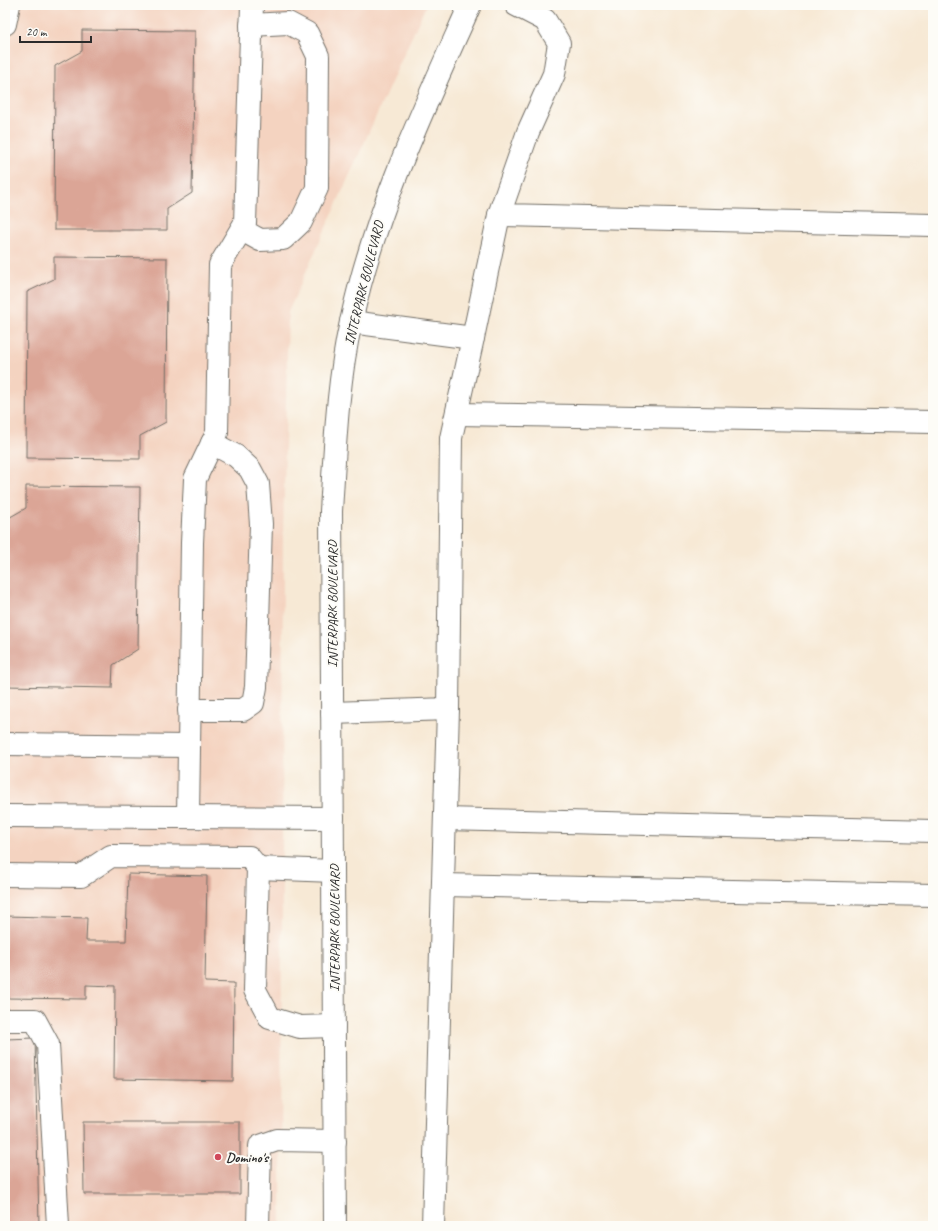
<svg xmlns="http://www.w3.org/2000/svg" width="938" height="1231" viewBox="0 0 938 1231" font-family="Caveat,sans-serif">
<rect width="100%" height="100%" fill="#fdfcf7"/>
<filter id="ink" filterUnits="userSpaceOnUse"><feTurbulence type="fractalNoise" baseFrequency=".025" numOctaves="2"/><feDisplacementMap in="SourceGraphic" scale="8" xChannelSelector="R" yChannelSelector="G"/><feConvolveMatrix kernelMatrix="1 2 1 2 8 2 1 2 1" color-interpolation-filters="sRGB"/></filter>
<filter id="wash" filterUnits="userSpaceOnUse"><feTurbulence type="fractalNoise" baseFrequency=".012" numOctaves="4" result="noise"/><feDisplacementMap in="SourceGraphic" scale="16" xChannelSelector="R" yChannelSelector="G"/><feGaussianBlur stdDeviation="0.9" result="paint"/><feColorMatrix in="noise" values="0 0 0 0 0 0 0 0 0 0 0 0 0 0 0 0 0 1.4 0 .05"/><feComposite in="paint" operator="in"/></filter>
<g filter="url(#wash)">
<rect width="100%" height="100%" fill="#f7e9d5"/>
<!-- built -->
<polygon fill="#f4d3c0" points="5,5 426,5 288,312 283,536 281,1226 5,1226"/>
<g id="blocks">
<!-- building -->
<g fill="#dba596">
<polygon points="82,30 195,31 192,193 167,209 167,230 54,230 55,66 82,51"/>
<polygon points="54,257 167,258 166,422 140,436 140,459 26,458 27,292 54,279"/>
<polygon points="26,486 140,487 138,649 113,665 112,688 5,686 5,520 26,508"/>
<polygon points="128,874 207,876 205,982 234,983 233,1081 114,1079 115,986 86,985 86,999 5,998 5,916 87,918 86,941 126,941"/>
<polygon points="35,1038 39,1226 5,1226 5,1039"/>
<polygon points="83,1122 240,1122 240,1194 84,1194"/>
</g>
</g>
</g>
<g filter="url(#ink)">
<use href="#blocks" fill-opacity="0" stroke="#726e66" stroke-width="1"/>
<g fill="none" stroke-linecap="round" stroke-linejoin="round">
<!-- minor casing -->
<g stroke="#726e66" stroke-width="24">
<g id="minor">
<polyline points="516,5 545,20 559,43 554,74 528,132 499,215 933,225"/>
<polyline points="5,24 9,5"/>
<polyline points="242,230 260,240 283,239 301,222 317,188 318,56 307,33 288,23 251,25"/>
<polyline points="351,322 473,338 499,215"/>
<polyline points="457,414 933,422"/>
<polyline points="189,710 243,710 253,703 256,687 261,524 258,484 250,469 236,456 212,443"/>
<polyline points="332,713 448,709 451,438 473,338"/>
<polyline points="5,744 189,746"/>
<polyline points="5,816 333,818"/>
<polyline points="188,817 192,543 195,479 217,433 220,265 245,223 252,5"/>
<polyline points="445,819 933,831"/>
<polyline points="258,868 333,871"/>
<polyline points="5,875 81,876 111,856 249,857 258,868 255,990 270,1018 300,1027 334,1026"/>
<polyline points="443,885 933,895"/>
<polyline points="5,1020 35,1020 48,1044 58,1226"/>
<polyline points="258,1226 260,1146 277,1140 335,1141"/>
<path d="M335,1226L331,511C335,448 337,384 351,322C375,210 424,108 470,5"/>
<polyline points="433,1226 448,709"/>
</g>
</g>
<!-- minor -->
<use href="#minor" stroke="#fff" stroke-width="22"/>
</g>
</g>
<!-- markers -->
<circle fill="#d1495b" stroke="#fdfcf7" stroke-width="1.5" cx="218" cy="1157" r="4"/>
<g text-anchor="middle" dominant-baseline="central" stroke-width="4" stroke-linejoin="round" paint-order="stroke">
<!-- street labels -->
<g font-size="14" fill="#2b2b2b" stroke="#fdfcf7">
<text transform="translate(364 283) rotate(-76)">INTERPARK BOULEVARD</text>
<text transform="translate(332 604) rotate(-90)">INTERPARK BOULEVARD</text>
<text transform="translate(334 928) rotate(-90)">INTERPARK BOULEVARD</text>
</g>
<!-- poi labels -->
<g font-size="14" font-weight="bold" fill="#2b2b2b" stroke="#fdfcf7" text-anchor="start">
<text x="226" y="1157">Domino's</text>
</g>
</g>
<!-- margin -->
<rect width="938" height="1231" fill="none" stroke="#fdfcf7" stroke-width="20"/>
<!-- scale -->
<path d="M20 36v6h71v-6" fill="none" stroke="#2b2b2b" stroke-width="2"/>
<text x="26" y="36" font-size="12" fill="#2b2b2b" stroke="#fdfcf7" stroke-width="3" paint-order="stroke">20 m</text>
</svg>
